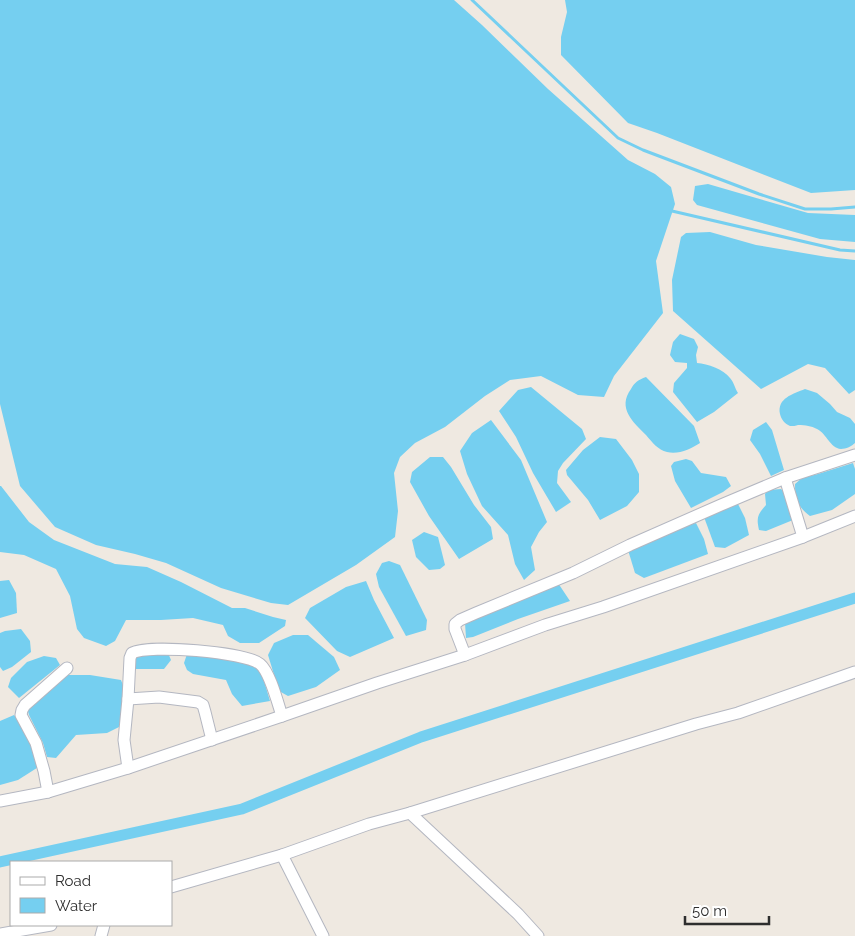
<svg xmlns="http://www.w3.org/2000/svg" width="855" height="936" viewBox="0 0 855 936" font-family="Raleway,sans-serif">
<rect width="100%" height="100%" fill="#efe9e1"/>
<!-- water -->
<g fill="#75cff0">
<polygon points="0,0 454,0 482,25 548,89 628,160 655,174 671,187 675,204 656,261 663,313 614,376 604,397 578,395 541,376 510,380 485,396 445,427 415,443 400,457 394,473 398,511 395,537 356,565 288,605 271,603 221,588 166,563 135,554 96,545 55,527 20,486 0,404"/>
<polygon points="565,0 855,0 855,190 811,193 657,133 628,123 561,55 561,37 567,12"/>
<polygon points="708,184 808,213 855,215 855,242 820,239 697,205 693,200 695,186"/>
<polygon points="710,232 756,245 827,257 855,260 855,390 849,394 825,368 808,364 761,389 673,311 672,280 681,237 686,233"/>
<path d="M680,334L694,339L698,347L696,355L697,363C708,364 723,369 730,378C734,382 735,389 738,393L714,412L697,422L673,392L674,383L687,368V363L675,362L670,355L673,342Z"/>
<path d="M646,377L694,426L700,443C691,449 678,455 667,452C658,450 652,442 646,435C633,422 617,408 631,389C635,382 638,380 646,377Z"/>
<polygon points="531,387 582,429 586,439 563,463 558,471 557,483 571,502 556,512 533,473 516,437 499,411 518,390"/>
<path d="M805,389L817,393L830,404L837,412L850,418L855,424V443C852,446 846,449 841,449C830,448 827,434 817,429C811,426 806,425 798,425C796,426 793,426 790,426C785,424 781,419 780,414C777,398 793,394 805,389Z"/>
<polygon points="491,420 521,460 547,522 539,532 531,547 535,570 524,580 515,564 508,535 482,506 467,474 460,451 472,433"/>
<polygon points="766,422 772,430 784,470 771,476 760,454 750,440 753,430"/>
<polygon points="600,437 616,439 632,460 639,474 639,492 627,506 600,520 588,500 567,475 566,470 583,450"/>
<polygon points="430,457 443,457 451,467 474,505 491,527 493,539 459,559 429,516 410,482 412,472"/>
<polygon points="686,459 692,461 701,473 726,477 731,486 723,492 691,508 675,481 671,466 674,462"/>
<path d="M853,463L855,469V494L832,510L810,516C797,506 795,499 795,484L802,478L818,474Z"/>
<polygon points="0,486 1,486 29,522 54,540 115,564 147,567 181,582 232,608 245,608 273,617 286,620 285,626 259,643 240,643 228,636 223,625 193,618 161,620 126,620 115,641 106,646 84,638 77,629 70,596 56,569 24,555 0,552"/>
<path d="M781,489L788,497L793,520L766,531L759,530C756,517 758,514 766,505L765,494L768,490Z"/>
<polygon points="738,504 745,518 749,535 725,548 715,547 704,517 721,506"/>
<polygon points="696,523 704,539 708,554 644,578 635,573 628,550 670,529"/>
<polygon points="424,532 438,537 445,565 440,569 429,570 416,557 412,540"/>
<polygon points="389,561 400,565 427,620 426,630 406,636 379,587 376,574 382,563"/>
<polygon points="9,580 16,593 17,613 0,618 0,581"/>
<polygon points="366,581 374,600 394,638 350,657 337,651 305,618 310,608 346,587"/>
<polygon points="558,583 570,601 518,619 473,637 466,638 465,623"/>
<polygon points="21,629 30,641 31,652 12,667 3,671 0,667 0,633 5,631"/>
<polygon points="293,635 308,635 334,657 340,670 316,687 288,696 279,691 268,655 274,643"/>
<polygon points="168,653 171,660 164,669 133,669 132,655"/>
<polygon points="187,654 252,660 262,674 270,701 242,706 232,694 226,680 193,674 187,670 184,663"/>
<polygon points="44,656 56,658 60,665 19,698 8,687 11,678 27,662"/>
<polygon points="60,675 90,675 121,680 126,693 119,727 107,733 76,735 56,758 47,757 43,743 29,715 27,708"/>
<polygon points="14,715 34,740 40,766 18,780 0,785 0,721"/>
</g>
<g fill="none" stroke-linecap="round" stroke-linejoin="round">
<!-- stream -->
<g stroke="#75cff0" stroke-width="3">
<polyline points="472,0 618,138 643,150 759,194 805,209 831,209 855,207"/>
<polyline points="672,211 840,250 855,251"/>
</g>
<!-- canal -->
<polyline stroke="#75cff0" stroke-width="11" points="0,862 242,809 421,737 855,598"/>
<!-- minor casing -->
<g stroke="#b4b7c1" stroke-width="13">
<g id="minor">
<polyline points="785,478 803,537"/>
<polyline points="465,655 455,629 455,624 460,620 476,613 573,573 630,545 721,505 785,478 855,455"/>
<polyline points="128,699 159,697 198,702 203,705 205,712 212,740"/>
<path d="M128,768L124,740L128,699L130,658L132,653C149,644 245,652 260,664C270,672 278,704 282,716"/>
<polyline points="48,792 44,771 36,743 21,715 22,710 25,705 67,668"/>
<polyline points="0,801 48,792 128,768 282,716 377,683 465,655 545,625 603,607 803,537 855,516"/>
<polyline points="410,813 518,914 538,936"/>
<polyline points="282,855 323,936"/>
<polyline points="171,887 282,855 369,824 410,813 696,724 738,713 855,672"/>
<polyline points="0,934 51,925"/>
<polyline points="101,936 104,925"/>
</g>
</g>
<!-- minor -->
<use href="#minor" stroke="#fff" stroke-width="11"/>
</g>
<!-- legend -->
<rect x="10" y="861" width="162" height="65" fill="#ffffff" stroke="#ababab"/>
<rect x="20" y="877" width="25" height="8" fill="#ffffff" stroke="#ababab"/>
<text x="55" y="886" font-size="15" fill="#2e2e2e">Road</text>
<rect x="20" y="898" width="25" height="15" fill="#75cff0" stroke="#ababab"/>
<text x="55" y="911" font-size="15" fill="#2e2e2e">Water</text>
<!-- scale -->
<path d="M685 916v8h84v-8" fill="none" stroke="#2e2e2e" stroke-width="2.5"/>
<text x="692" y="916" font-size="15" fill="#2e2e2e" stroke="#ffffff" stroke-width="4" paint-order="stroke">50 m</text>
</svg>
